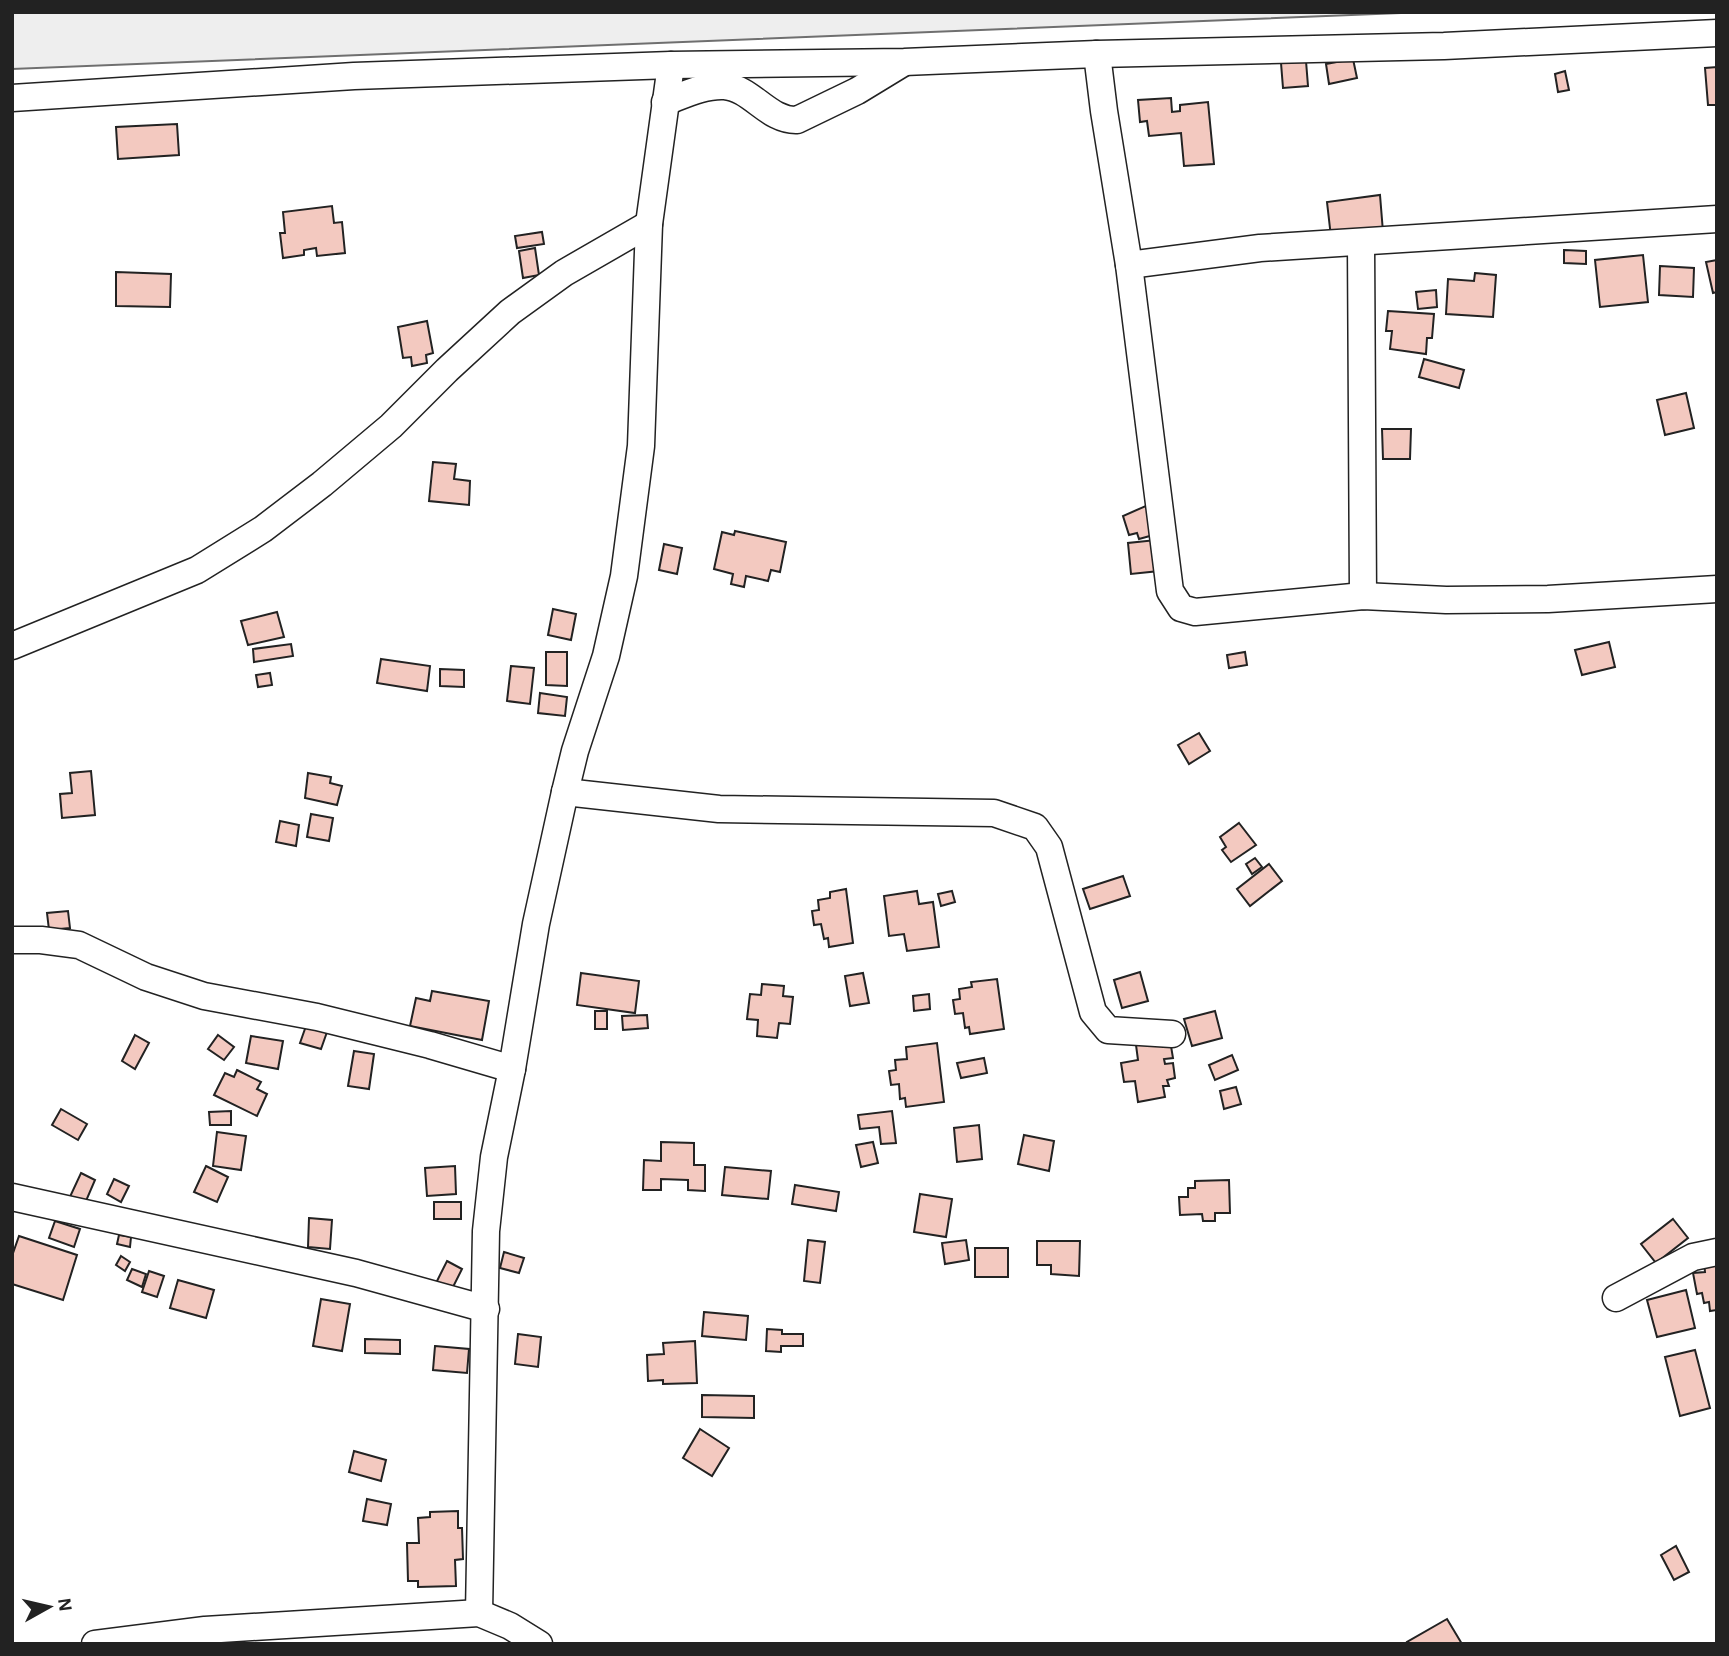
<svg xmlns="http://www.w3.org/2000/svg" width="1729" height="1656" viewBox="0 0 1729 1656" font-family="'Alegreya Sans',sans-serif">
<rect width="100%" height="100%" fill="#fff"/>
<!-- green -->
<polygon fill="#eee" stroke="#6f6f6f" stroke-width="2" points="12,12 1426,12 12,69"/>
<!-- building -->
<g fill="#f3c9c0" stroke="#222" stroke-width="2">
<polygon points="1353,59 1357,78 1329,84 1326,64"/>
<polygon points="1306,61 1308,86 1283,88 1281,63"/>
<polygon points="1717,67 1717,105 1708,105 1705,68"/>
<polygon points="1565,71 1569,90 1558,92 1555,74"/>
<polygon points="1171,98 1172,112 1180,111 1180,105 1208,102 1214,164 1184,166 1181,133 1149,136 1147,121 1140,122 1138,100"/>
<polygon points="177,124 179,155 118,159 116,127"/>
<polygon points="1380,195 1383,232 1331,237 1327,202"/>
<polygon points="332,206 334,223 342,222 345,253 317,256 316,248 304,250 304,255 283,258 280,233 285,233 283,212"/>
<polygon points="542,232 544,244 517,248 515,236"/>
<polygon points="535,248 539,275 523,278 519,251"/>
<polygon points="1564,250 1586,251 1586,264 1564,263"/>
<polygon points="1643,255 1648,302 1600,307 1595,260"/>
<polygon points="1717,260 1717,292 1713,293 1706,262"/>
<polygon points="1660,266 1694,268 1693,297 1659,295"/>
<polygon points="116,272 171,274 170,307 116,306"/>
<polygon points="1475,273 1496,275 1493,317 1446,314 1448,279 1474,281"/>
<polygon points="1436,290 1437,307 1418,309 1416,292"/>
<polygon points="1388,311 1434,314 1432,338 1427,338 1426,354 1390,349 1392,331 1386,331"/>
<polygon points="427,321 433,353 426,355 427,363 412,366 411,357 403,358 398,327"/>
<polygon points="1424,359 1464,370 1459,388 1419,377"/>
<polygon points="1686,393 1694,428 1665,435 1657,400"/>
<polygon points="1382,429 1411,429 1410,459 1383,459"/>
<polygon points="433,462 456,464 454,479 470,481 469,505 429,501"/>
<polygon points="1148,505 1157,534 1139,539 1137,533 1129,535 1123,516"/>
<polygon points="735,531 786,542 780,572 771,570 768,581 746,576 744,587 731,584 733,574 714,569 722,532 734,535"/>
<polygon points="1156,540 1159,571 1131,574 1128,543"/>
<polygon points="664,544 682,548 677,574 659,570"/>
<polygon points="553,609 576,614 571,640 548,635"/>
<polygon points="277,612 284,637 248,645 241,621"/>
<polygon points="1609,642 1615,667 1582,675 1575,650"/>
<polygon points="291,644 293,656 254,662 253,649"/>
<polygon points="546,652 567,652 567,686 546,685"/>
<polygon points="1245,652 1247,665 1229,668 1227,655"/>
<polygon points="381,659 430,666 427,691 377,683"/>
<polygon points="511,666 534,668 530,704 507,701"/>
<polygon points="440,669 464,670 464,687 440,686"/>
<polygon points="270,673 272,685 258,687 256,675"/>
<polygon points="540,693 567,697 565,716 538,713"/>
<polygon points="1199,733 1210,751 1189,764 1178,745"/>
<polygon points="91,771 95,815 62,818 60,794 72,793 70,773"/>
<polygon points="308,773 331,777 330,783 342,786 337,805 305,798"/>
<polygon points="311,814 333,818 329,841 307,837"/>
<polygon points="280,821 299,825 296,846 276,842"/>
<polygon points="1239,823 1256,845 1231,862 1222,850 1226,847 1220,837"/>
<polygon points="1255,858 1262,867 1252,874 1246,864"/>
<polygon points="1269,864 1282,881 1250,906 1237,889"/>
<polygon points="1123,876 1130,896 1090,909 1083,889"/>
<polygon points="846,889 853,943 829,947 828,938 824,939 821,924 814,925 812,911 819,910 818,900 830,898 830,892"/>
<polygon points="917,891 919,904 933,902 939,947 907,951 904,934 889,936 884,896"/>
<polygon points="952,891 955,902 941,906 938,894"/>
<polygon points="68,911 70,928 49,930 47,913"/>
<polygon points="1140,972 1148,1001 1122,1008 1114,980"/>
<polygon points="581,973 639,981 635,1013 577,1005"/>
<polygon points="863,973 869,1003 850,1006 845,976"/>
<polygon points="997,979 1004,1029 970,1034 969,1027 965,1028 963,1013 955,1014 953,1000 960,999 959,989 972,987 971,982"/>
<polygon points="762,984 784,986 783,996 793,997 790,1024 779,1023 777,1038 757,1036 758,1020 747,1019 750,994 761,995"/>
<polygon points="432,991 489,1001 482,1040 410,1026 416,998 430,1001"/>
<polygon points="929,994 930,1009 914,1011 913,996"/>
<rect x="595" y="1011" width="12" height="18"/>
<polygon points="1215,1011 1222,1038 1192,1046 1184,1019"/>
<polygon points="647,1015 648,1028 623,1030 622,1016"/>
<polygon points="306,1026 327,1032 321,1049 300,1043"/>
<polygon points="135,1035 149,1043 135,1069 122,1061"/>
<polygon points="218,1035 234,1047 224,1060 208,1049"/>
<polygon points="251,1036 283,1041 278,1069 246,1063"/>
<polygon points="1162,1040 1163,1047 1171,1046 1173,1058 1164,1059 1165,1064 1173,1063 1175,1078 1167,1080 1169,1086 1163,1086 1165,1097 1138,1102 1135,1081 1124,1082 1121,1063 1138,1060 1136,1045"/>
<polygon points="937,1043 944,1102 906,1107 905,1098 900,1099 899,1084 891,1085 889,1071 896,1070 895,1060 907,1059 906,1047"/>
<polygon points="354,1051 374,1054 369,1089 348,1086"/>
<polygon points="1232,1055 1238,1070 1215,1080 1209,1065"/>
<polygon points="984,1058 987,1073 961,1078 957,1063"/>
<polygon points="237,1070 261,1082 257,1089 267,1094 257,1116 214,1095 225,1073 234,1077"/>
<polygon points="1236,1087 1241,1104 1224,1109 1220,1091"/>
<polygon points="61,1109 87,1124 78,1140 52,1125"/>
<polygon points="231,1111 231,1125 210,1125 209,1112"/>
<polygon points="892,1111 896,1143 881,1144 879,1127 860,1129 858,1115"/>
<polygon points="979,1125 982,1159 957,1162 954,1128"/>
<polygon points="217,1132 246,1136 241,1170 213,1166"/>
<polygon points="1024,1135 1054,1141 1049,1171 1018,1164"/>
<polygon points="661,1142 694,1143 694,1165 705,1165 705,1191 688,1190 688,1180 661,1179 661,1190 643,1190 644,1160 661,1161"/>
<polygon points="873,1142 878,1163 861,1167 856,1145"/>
<polygon points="206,1166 228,1177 217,1202 194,1192"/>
<polygon points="455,1166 456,1194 427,1196 425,1168"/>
<polygon points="725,1167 771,1171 768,1199 722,1195"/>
<polygon points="81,1173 95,1180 83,1208 68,1201"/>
<polygon points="114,1179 129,1186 121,1202 107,1194"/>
<polygon points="1229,1180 1230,1213 1215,1213 1215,1221 1203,1221 1202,1214 1180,1215 1179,1197 1188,1197 1188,1188 1195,1188 1195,1181"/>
<polygon points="795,1185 839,1192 836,1211 792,1204"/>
<polygon points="920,1194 952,1199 946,1237 914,1232"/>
<rect x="434" y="1202" width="27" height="17"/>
<polygon points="309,1218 332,1220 330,1249 308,1247"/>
<polygon points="1673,1219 1688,1238 1656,1263 1641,1244"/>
<polygon points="55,1221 80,1229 74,1247 49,1238"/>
<polygon points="119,1235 131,1237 130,1247 117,1244"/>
<polygon points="19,1236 77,1255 63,1300 12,1284 12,1256"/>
<polygon points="808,1240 825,1242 820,1283 804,1281"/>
<polygon points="966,1240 969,1260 945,1264 942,1243"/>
<polygon points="1037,1241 1080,1241 1079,1276 1051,1274 1051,1265 1037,1265"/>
<rect x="975" y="1248" width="33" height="29"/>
<polygon points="504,1252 524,1258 519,1273 500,1268"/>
<polygon points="121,1256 130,1262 125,1271 116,1265"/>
<polygon points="1717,1260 1717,1310 1710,1311 1709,1302 1704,1303 1702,1293 1697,1294 1693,1273 1705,1272 1704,1262"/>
<polygon points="447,1261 462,1269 449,1295 434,1287"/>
<polygon points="132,1269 146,1274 142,1287 127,1280"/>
<polygon points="149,1271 164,1276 157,1297 142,1292"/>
<polygon points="178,1280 214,1290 206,1318 170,1308"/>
<polygon points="1686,1290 1695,1328 1657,1337 1647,1300"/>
<polygon points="321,1299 350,1304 342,1351 313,1346"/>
<polygon points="704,1312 748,1316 746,1340 702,1336"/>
<polygon points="767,1329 782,1330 782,1334 803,1334 803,1346 781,1346 781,1352 766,1351"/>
<polygon points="518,1334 541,1337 538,1367 515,1364"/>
<polygon points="365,1339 400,1340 400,1354 365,1353"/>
<polygon points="695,1341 697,1383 663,1384 663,1380 648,1381 647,1355 664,1354 663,1343"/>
<polygon points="435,1346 469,1349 467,1373 433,1370"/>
<polygon points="1695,1350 1710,1408 1680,1416 1665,1357"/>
<polygon points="702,1395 754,1396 754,1418 702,1417"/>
<polygon points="700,1429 729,1448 712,1476 683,1458"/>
<polygon points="354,1451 386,1460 381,1481 349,1472"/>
<polygon points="367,1499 391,1504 387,1525 363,1521"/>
<polygon points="458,1511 458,1528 462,1528 463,1559 455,1560 456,1586 418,1587 418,1581 408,1581 407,1543 419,1543 418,1518 430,1517 430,1512"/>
<polygon points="1676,1546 1689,1572 1674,1580 1661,1555"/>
<polygon points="1447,1619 1462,1644 1408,1644 1407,1642"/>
</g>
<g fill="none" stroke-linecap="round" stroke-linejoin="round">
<!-- minor casing -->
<g stroke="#222" stroke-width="29">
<g id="minor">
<polyline points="1097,54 1104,111 1129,265 1170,591 1181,608 1195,612 1363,596 1446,600 1548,599 1717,589"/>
<polyline points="12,98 354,76 671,65 904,62 1097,54 1444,46 1717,33"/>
<path d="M665,102C684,95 704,85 724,86C752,88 768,121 797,120L857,91L903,63"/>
<polyline points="1361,243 1363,596"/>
<polyline points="1129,265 1260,248 1717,219"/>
<polyline points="12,646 197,570 263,529 322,484 391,426 447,370 510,312 564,273 649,224"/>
<polyline points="565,792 719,809 994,813 1035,827 1049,847 1093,1012 1108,1030 1172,1034"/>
<polyline points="12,940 41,940 79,945 146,977 204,996 317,1017 430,1045 512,1069"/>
<polyline points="12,1197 356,1273 486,1309"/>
<polyline points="1616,1298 1693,1257 1717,1252"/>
<polyline points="479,1613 486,1231 494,1157 512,1069 536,924 565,792 575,751 606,656 624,576 641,446 649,224 671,65"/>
<polyline points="95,1644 205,1630 479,1613 510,1626 539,1644"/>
</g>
</g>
<!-- minor -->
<use href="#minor" stroke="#fff" stroke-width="26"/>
</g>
<!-- border -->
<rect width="1729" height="1656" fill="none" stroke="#222222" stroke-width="28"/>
<!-- north arrow -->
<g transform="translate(49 1607) rotate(82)" stroke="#ffffff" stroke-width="5" paint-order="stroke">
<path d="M0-5L12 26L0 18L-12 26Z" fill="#222222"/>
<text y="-10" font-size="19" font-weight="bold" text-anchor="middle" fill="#222222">N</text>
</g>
</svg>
